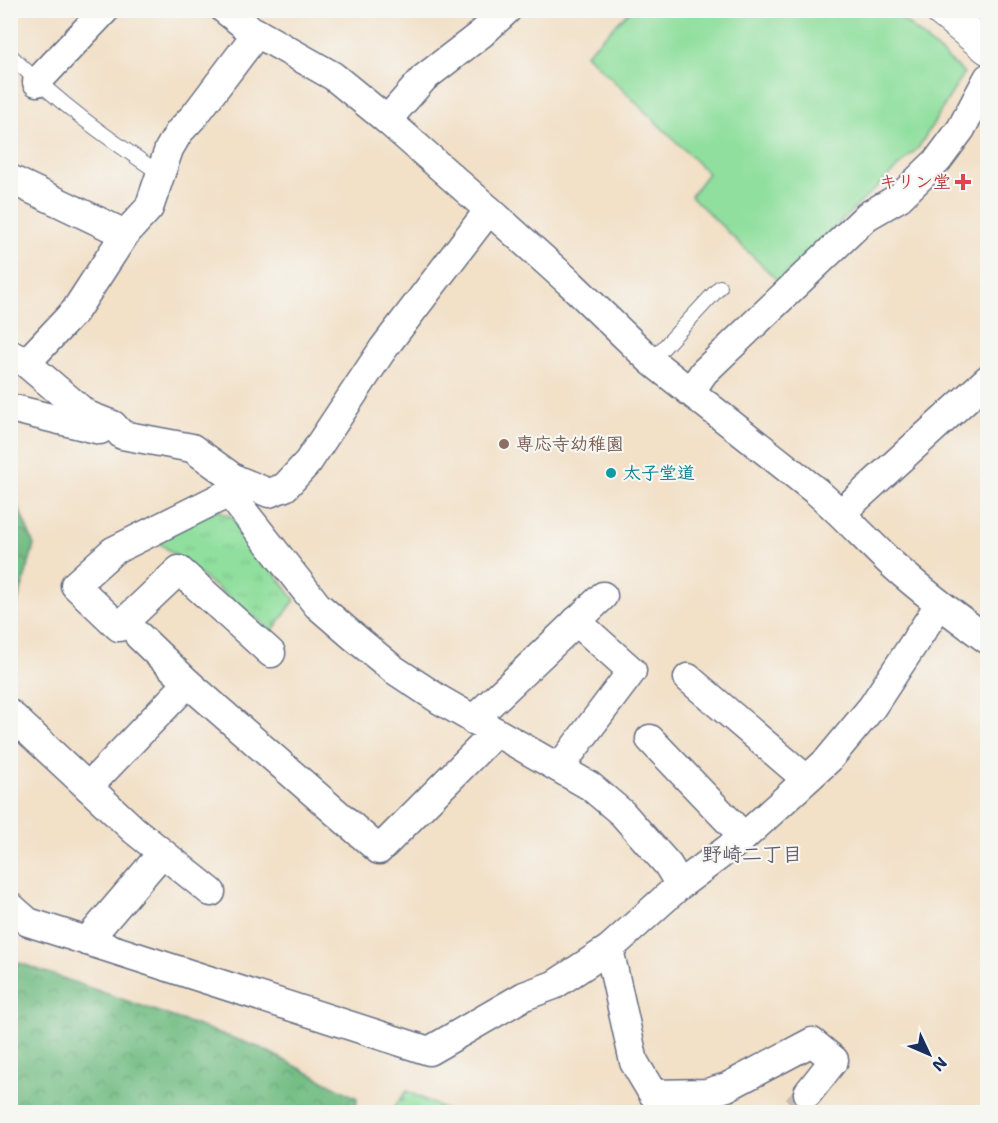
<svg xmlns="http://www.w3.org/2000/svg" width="998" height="1123" viewBox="0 0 998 1123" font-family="'Shantell Sans','Klee One',sans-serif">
<defs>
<pattern id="grass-tufts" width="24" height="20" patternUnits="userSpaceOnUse" patternTransform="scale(1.5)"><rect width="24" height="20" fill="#90df9e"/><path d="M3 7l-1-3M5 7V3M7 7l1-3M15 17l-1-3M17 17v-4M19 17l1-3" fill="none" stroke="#7cc08a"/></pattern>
<pattern id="forest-crowns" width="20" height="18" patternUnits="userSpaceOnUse" patternTransform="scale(1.5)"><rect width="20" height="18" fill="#74be85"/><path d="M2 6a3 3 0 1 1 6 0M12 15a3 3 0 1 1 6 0" fill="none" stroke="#5e9b70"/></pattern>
<pattern id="cemetery-stones" width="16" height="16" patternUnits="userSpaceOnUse" patternTransform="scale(1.5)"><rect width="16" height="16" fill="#90df9e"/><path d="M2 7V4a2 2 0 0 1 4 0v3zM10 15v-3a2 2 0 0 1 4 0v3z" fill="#7cc08a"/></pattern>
</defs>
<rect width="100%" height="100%" fill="#f6f6f2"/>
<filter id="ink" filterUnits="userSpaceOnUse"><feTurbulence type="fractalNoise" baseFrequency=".0167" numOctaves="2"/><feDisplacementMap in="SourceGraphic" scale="12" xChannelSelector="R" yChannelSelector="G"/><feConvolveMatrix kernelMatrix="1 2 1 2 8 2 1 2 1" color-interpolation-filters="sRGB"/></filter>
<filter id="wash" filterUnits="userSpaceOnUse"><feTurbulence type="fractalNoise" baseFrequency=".008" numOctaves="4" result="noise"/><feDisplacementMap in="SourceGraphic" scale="24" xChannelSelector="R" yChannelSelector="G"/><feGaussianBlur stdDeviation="1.35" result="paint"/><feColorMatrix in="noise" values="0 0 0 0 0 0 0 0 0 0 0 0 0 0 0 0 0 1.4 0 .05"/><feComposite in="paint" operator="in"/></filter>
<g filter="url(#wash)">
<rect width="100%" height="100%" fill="#f2e0c7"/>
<!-- grass -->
<polygon fill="url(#grass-tufts)" stroke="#56877e" stroke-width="1.5" points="216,509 232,517 295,600 272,631 157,541"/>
<!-- forest -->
<g fill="url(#forest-crowns)" stroke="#487672" stroke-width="1.5">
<polygon points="10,487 34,545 16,609 11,619"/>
<polygon points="11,960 261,1048 357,1098 356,1112 11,1112"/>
</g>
<!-- cemetery -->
<polygon fill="url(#cemetery-stones)" stroke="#56877e" stroke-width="1.5" points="407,1091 450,1112 390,1112"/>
<!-- garden -->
<polygon fill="#90df9e" stroke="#56877e" stroke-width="1.5" points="892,10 964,73 919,147 778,281 691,196 708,173 586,54 630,11"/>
</g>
<g filter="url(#ink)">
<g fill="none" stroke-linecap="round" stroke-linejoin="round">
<!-- street-tunnel -->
<polyline stroke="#c7bdb2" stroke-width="28" stroke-dasharray="28 14" stroke-linecap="butt" points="797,1108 808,1093"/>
<!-- lane casing -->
<g stroke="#666d83" stroke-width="16">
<g id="lane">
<path d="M10,55C56,101 107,138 161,174"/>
<polyline points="651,361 720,287"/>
</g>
</g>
<!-- street casing -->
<g stroke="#666d83" stroke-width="31">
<g id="street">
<path d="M225,10L248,28L333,76L387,120L489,210L569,282L651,361L816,491C843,514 867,541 893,565C923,592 955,616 988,640"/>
<polyline points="37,82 105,10"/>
<polyline points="387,120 424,78 481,34 507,10"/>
<polyline points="10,179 125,234"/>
<polyline points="10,354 26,363 87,415 113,425 122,435 192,448 235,479 269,493 285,487 308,462 383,349 489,210"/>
<polyline points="26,363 75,311 125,234 149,208 169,149 179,132 195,115 257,33"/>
<polyline points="690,392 704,372 867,216 900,197 938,160 961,129 988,78"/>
<polyline points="10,408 100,430"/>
<polyline points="235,479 229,493 317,605 354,637 393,669 440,700 590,786 622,813 668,865 680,885"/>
<polyline points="229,493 113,551 75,585 119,627 179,570 271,653"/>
<polyline points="841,513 988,379"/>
<polyline points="139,636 188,683 379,850 496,732"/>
<polyline points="688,678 806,779"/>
<polyline points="10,714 134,830 211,892"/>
<polyline points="473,720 603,596"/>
<polyline points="650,739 744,837"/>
<polyline points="559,768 632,671 576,621"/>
<polyline points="88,787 188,683"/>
<polyline points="10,906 28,922 429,1051 524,996 554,985 609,949 680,885 744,837 828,760 872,707 939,605"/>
<polyline points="87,941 162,853"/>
<polyline points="609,949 634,1062 653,1094 707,1093 727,1087 812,1042 834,1060 808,1093"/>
</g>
</g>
<!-- highway casing -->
<g stroke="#666d83" stroke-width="35">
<polyline id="highway" points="941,10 988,48"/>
</g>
<!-- lane -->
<use href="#lane" stroke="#fff" stroke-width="14"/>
<!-- street -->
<use href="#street" stroke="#fff" stroke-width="28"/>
<!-- highway -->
<use href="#highway" stroke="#fff" stroke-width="33"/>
</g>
</g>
<!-- markers -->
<path fill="#e0444e" stroke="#f6f6f2" stroke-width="2" d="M960 173h6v6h6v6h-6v6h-6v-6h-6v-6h6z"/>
<circle fill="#8d6e63" stroke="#f6f6f2" stroke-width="2" cx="504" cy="444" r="6"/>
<circle fill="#0f9aa8" stroke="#f6f6f2" stroke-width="2" cx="611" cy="473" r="6"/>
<g text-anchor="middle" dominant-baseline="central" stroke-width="4.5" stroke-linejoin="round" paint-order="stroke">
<!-- health labels -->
<g font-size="18" font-weight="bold" fill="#be3a42" stroke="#f6f6f2" text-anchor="end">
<text x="951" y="182">キリン堂</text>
</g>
<!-- education labels -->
<g font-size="18" font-weight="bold" fill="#785e54" stroke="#f6f6f2" text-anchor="start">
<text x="516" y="444">専応寺幼稚園</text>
</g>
<!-- culture labels -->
<g font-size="18" font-weight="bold" fill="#0d838f" stroke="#f6f6f2" text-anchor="start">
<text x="623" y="473">太子堂道</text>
</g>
<!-- neighbourhood labels -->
<g font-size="20" font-weight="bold" fill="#655e6d" stroke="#f6f6f2">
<text x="752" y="854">野崎二丁目</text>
</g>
</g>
<!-- margin -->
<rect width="998" height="1123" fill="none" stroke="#f6f6f2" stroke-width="36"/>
<!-- north arrow -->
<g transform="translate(929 1054) rotate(134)" stroke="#f6f6f2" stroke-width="4.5" paint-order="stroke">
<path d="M0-4.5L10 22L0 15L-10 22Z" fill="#1b2f5e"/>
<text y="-9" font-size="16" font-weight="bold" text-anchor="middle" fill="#1b2f5e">N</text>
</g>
</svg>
